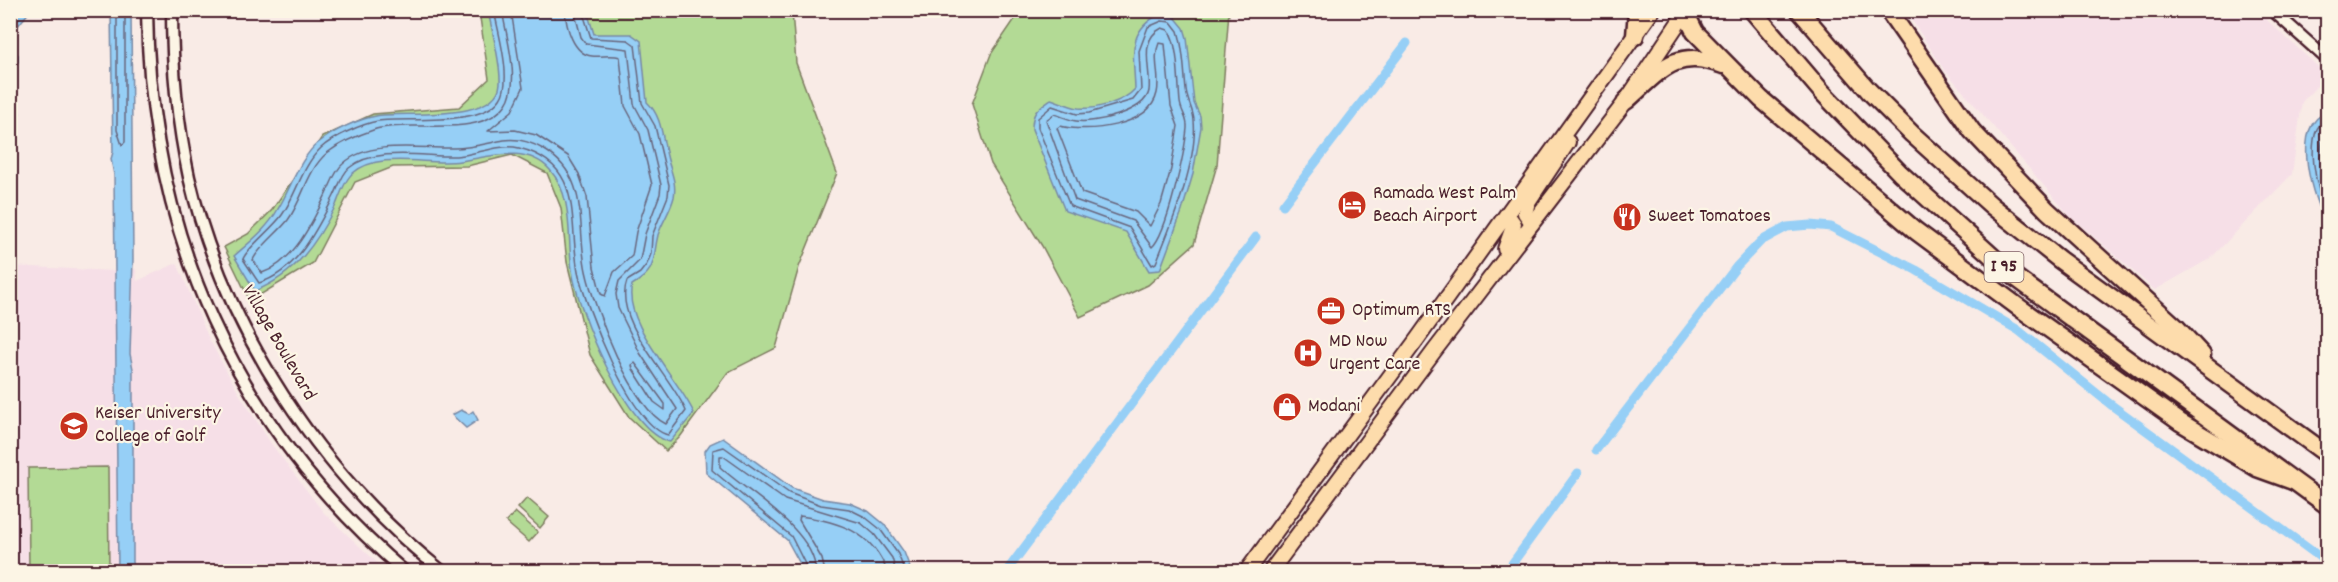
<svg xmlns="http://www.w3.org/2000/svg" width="2338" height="582" viewBox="0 0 2338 582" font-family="Dekko,sans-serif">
<rect width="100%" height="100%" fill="#f9ebe6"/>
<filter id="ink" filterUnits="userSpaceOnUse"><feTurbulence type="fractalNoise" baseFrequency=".0167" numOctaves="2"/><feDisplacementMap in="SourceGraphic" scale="12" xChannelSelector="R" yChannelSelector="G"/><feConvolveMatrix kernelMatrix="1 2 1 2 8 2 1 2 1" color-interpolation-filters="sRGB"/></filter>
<g filter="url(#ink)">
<!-- built -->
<g fill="#f6dfe7">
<polygon points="1906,11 2257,11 2327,75 2302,102 2292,174 2211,258 2155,290 2069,215 1943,68"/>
<polygon points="177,263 209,339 238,392 272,445 324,513 386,571 11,571 10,266 115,271 136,269 137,281"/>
</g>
<!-- green -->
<g fill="#b3da95" stroke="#7e7c60" stroke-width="1.5">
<polygon points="479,11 792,11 796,63 837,173 799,267 776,348 728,372 680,437 666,451 629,417 590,355 567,262 561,208 547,173 512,155 467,166 393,167 355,182 313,263 250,301 224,247 248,234 272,210 322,137 373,114 459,107 489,79"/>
<polygon points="1016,11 1229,11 1217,165 1194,244 1148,285 1080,317 1042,246 991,164 972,104 991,54 1015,19"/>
<polygon points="108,467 109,571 29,571 28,468"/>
<polygon points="527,498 549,517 540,528 518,508"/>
<polygon points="515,512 538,532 529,542 506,522"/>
</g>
<!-- water -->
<g fill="#96cff6" stroke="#7889a5" stroke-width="1.5">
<polygon points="11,10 30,10 30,11 17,27 11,30"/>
<polygon points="111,11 131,11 133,259 130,354 133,369 133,572 118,571 114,175 111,159 113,152"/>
<path d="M488,11H587L594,34H631L641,41L647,102C662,116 662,137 667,156C670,170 677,182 674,197C671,210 662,222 658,235C652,260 658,270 632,285C622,322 678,378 694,413L670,442C627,432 578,312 572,270C567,238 574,197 550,170C527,144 489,157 460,161C429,166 380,150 353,173C345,179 340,195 336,205C317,243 295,275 255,291L234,256C250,242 268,228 278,209C290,190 300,157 318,143C333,131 358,119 376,116C404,111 498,123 500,83C501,63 492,31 488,11Z"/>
<path d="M1160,14L1174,16L1184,28L1187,38L1194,103L1200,116L1201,127L1193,174L1182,211L1160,270L1149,271L1126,232L1065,211L1032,129C1032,112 1037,109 1051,99C1060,102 1069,106 1078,108C1095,110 1124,102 1135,89C1134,56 1126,31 1160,14Z"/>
<path d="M11,47L18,55V62L13,66C16,75 12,81 12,91C11,102 30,113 11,125Z"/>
<path d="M2327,112V226C2313,200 2289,127 2327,112Z"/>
<polygon points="461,410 469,414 473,411 478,420 466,428 452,415"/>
<polygon points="723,438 792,488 823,499 850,503 868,511 884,524 904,552 910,568 914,571 804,571 787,540 706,473 705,451 710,444"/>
</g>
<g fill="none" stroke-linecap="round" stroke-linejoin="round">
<!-- shore -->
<g stroke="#68657c" stroke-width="1.5">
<polyline points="117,10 117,130 122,145 125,142 125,10"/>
<path d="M494,10C498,32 513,81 500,99C481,127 409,117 378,121C361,124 333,137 321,148C302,166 296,195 282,215C273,228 247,248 243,259L259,283C297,272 317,229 334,196C338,188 342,174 349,168C376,146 425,157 456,156C476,155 499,143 519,148C585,165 568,220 578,271C585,306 631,426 668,435L686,411C671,375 612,321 627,281L640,273L647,264L651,254L652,236L668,196L669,185L655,126L642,103L635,45L628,40L591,38L582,10"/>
<path d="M502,10C506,35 521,83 506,104C481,140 413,119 376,129C361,134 340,143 327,153C307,170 303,199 288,220C279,232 258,248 253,260L262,273C295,262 314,219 328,190C332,181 336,169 344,163C371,139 422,149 454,148C471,148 488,143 504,140C518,138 531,142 543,149C591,177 576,225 586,271C594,308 632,408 666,424L677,409L640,353L618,308L616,294L619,281L640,260L645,234L660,194L661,185L648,130L634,104L628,49L586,44L581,37L574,10"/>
<path d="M511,10L523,88L512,111L488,131L515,130L536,135L568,156L579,174L587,197L594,267L601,294L605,296L614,272L632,256L636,232L652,185L640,134L625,106L620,57C612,54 602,57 592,56C573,54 566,27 565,10"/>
<path d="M1162,21L1171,22L1178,31C1184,50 1184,71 1186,90C1187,101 1194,111 1194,121C1198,162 1171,225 1156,263L1152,265L1130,228L1070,206L1038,128V118L1052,106L1077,114L1089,113L1133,100L1141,90L1139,51L1148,27Z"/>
<path d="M1162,28L1168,30C1179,43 1178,84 1180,102C1181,112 1188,118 1187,128C1185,151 1167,234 1152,247L1133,221L1075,200L1046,120L1054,114C1061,116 1069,120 1076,121C1094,124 1145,112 1149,91C1152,70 1137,40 1162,28Z"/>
<path d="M1159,43L1165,44L1171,106L1178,126L1171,169L1161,204L1150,226L1136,212L1082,193L1057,128L1060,126C1086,133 1150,127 1157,93C1161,76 1152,59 1159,43Z"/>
<path d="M2328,118C2301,130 2317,195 2328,214"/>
<path d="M2328,127C2316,145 2321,177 2328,196"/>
<polygon points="635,363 665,404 665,410 654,402 633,369 632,365"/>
<polyline points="809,572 791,536 712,470 713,450 724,447 789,493 821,505 849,509 865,517 880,529 898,554 905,572"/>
<path d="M816,572C814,529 748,493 720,467V456H723L785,500L861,523L874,534L892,558L896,572"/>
<path d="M825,572L822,559L799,520L800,516C837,521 874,532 887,572"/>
</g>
<!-- canal -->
<g stroke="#96cff6" stroke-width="9">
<polyline points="1283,205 1407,43"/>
<polyline points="1596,450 1737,266 1761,241 1787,227 1810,225 1831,227 1916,270 2018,330 2110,404 2328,563"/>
<polyline points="1006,572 1256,237"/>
<polyline points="1506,572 1578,473"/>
</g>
<!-- minor casing -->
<g stroke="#4a1f2b" stroke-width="15">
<g id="minor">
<path d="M147,10C149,234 234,425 405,572"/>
<path d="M172,10C172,67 177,122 189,177C225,331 320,474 443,572"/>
<polyline points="2272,10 2328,60"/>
</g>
</g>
<!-- major casing -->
<g stroke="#4a1f2b" stroke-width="18">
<g id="major">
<polyline points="1532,223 1525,213 1528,202 1568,142"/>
<polyline points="1505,249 1514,224 1507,214"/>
<polyline points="1246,572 1418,338 1653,10"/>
<polyline points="1270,572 1435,350 1626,101 1687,10"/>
</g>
</g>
<!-- highway casing -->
<g stroke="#4a1f2b" stroke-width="21">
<g id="highway">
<polyline points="1684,10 1695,32 1761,99 1916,231 2017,306 2180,422 2257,468 2293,481"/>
<polyline points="1752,10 1822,92 1900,173 2015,277 2328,506"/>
<polyline points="1799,10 1869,91 1912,134 1992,206 2060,260 2328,455"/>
<polyline points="1888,10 1972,131 2047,210 2176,327 2202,355"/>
<polyline points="1635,36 1637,10"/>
<path d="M1626,101C1660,71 1675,47 1723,65"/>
</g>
</g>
<!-- minor -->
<use href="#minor" stroke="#fcf5e5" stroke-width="10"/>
<!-- major -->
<use href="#major" stroke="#fddcac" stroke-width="14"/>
<!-- highway -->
<use href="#highway" stroke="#fddcac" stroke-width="16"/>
</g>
</g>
<!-- icons -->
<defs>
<g id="hotel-disc" transform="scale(1.5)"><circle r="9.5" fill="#c8321e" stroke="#fcf5e5"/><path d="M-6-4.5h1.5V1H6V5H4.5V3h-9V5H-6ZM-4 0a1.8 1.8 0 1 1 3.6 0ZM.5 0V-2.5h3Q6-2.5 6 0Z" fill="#fff"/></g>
<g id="restaurant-disc" transform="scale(1.5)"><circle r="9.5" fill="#c8321e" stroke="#fcf5e5"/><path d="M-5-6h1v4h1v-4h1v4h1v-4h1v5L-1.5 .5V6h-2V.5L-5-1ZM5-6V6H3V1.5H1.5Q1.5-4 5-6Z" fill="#fff"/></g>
<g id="office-disc" transform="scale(1.5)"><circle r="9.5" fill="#c8321e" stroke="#fcf5e5"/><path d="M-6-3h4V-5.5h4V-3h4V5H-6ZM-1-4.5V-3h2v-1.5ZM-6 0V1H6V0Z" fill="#fff"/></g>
<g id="hospital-disc" transform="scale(1.5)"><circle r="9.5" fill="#c8321e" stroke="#fcf5e5"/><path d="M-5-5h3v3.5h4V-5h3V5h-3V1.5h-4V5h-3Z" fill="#fff"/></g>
<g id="shop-disc" transform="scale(1.5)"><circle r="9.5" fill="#c8321e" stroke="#fcf5e5"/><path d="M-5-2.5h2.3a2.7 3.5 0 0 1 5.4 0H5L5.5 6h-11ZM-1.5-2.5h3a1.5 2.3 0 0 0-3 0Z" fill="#fff"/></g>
<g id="university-disc" transform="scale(1.5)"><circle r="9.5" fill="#c8321e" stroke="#fcf5e5"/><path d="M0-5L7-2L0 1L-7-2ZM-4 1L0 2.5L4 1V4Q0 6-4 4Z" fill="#fff"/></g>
</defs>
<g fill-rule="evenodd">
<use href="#hotel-disc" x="1352" y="205"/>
<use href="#restaurant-disc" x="1627" y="217"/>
<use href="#office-disc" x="1331" y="311"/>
<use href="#hospital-disc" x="1308" y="353"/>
<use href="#shop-disc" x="1287" y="407"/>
<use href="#university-disc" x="74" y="426"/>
</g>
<g text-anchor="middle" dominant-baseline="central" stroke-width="4.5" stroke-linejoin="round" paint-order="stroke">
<!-- shield labels -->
<rect fill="#fcf5e5" stroke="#7f5f63" stroke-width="1.5" x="1984.5" y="252" width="39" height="30" rx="4.5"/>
<g font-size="18" font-weight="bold" fill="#4a1f2b">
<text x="2004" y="267">I 95</text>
</g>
<!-- poi labels -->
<g font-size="20" fill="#4a1f2b" stroke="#fcf5e5" text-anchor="start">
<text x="1373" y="194">Ramada West Palm<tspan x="1373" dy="23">Beach Airport</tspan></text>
<text x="1648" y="217">Sweet Tomatoes</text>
<text x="1352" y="311">Optimum RTS</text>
<text x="1329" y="342">MD Now<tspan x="1329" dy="23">Urgent Care</tspan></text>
<text x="1308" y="407">Modani</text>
<text x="95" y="414">Keiser University<tspan x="95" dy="23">College of Golf</tspan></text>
</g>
<!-- street labels -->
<g font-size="20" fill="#4a1f2b" stroke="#fcf5e5">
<text transform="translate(278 343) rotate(60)">Village Boulevard</text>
</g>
</g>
<!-- margin -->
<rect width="2338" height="582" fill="none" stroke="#fcf5e5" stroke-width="36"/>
<rect x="18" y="18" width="2302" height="546" fill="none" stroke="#4a1f2b" stroke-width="2" filter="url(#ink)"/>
</svg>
